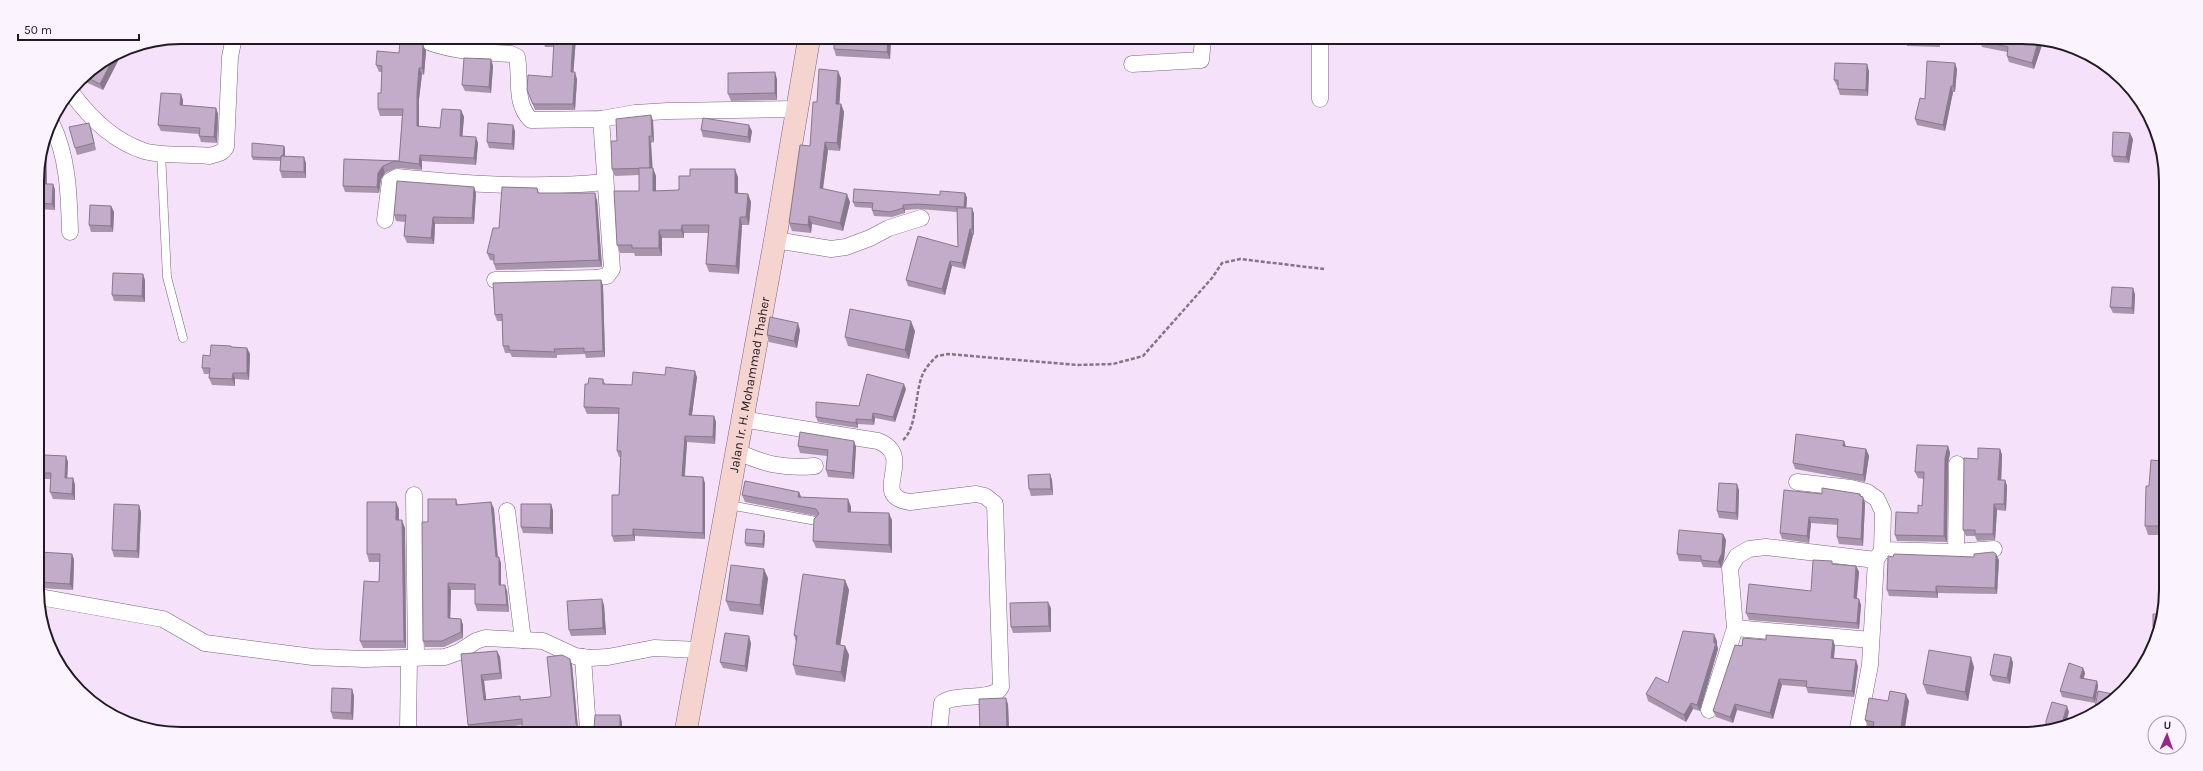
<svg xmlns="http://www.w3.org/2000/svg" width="2203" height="771" viewBox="0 0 2203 771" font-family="Karla,sans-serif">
<rect width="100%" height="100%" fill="#f5e1f9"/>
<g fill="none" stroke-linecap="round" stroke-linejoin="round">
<!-- lane casing -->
<g stroke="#78677c" stroke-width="9">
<g id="lane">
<polyline points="161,152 167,277 183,338"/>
<polyline points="729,505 816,521"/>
</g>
</g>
<!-- street casing -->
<g stroke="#78677c" stroke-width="17">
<g id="street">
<path d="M420,38C447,52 481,52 511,54L517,57C521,78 514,104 531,120L601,119L635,113L668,111L796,109"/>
<polyline points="1320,40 1320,99"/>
<polyline points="1132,64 1201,60 1203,40"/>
<path d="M71,92C89,117 114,141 144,151C159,156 191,154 209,156C216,154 222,154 226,147L230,57L234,37"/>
<path d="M51,122C68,156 69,194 70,232"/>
<path d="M385,220L390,181L397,177C466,184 536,189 605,182"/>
<polyline points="775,240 831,249 846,247 870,238 889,228 921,218"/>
<polyline points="495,280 596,278 607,276 612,269 601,119"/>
<path d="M741,419L878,441C918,457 867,496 910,502L976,494L985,496L995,504L1001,687C993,702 957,692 942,703L939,731"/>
<path d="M736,451C764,464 783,469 815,466"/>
<polyline points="1797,482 1851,488 1867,492 1877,499 1883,512 1882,550 1876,560 1870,665 1857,733"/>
<polyline points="414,495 416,658"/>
<polyline points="507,511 523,640"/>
<polyline points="1882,550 1956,552 1994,549"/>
<polyline points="1956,552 1957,464"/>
<polyline points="40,597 163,619 205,643 313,657 364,659 445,657 459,652 476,641 485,638 543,641 575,656 589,658 608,657 654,648 699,650"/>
<polyline points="1735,628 1871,640"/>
<polyline points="583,657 588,730"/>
<polyline points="1709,710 1735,628 1730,568 1737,556 1749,549 1766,547 1876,560"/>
<polyline points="408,730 409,658"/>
</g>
</g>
<!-- secondary casing -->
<g stroke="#78677c" stroke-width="23">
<g id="secondary">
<path id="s1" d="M686,730L775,240L809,39"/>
</g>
</g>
<!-- path -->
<path stroke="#827584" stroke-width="2.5" stroke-dasharray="4 2" stroke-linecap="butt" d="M903,440C917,428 915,393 922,376C925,368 931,362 937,356L948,354L1077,365L1113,364L1143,356L1212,278L1222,263L1240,259L1324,269"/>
<!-- lane -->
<use href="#lane" stroke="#fff" stroke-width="8"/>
<!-- street -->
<use href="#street" stroke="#fff" stroke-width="16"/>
<!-- secondary -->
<use href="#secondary" stroke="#f5d4d0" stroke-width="22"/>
</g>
<!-- wall -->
<g fill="#a894ad">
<polygon points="246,37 274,37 273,45 248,43"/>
<polygon points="543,38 576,38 573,72 577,79 575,110 535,110 527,90 552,77 554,47 545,47 543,40"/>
<polygon points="891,39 890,59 836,56 834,49"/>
<polygon points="1906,42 1940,42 1940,47 1907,46"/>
<polygon points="1980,42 2043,42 2034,69 2009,62 2007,56 2007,52 1982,47"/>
<polygon points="423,45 426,51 424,75 422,74 419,99 419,126 440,128 461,110 464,117 462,136 478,143 476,165 422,161 422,170 397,168 385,173 381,179 379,193 345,192 343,186 344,159 399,161 402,116 380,116 378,109 381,93 382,72 379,72 376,65 399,53"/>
<polygon points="117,54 119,59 103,90 79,79"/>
<polygon points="491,59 493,66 491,93 465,91 462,85"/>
<polygon points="1957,69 1955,92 1953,92 1945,131 1917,125 1915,119 1925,99"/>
<polygon points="1869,71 1868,96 1840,95 1838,89 1838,86 1837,86 1834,80"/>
<polygon points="841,78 839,104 841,104 844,112 840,151 828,150 823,189 850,202 843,231 812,224 811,233 792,231 789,223 810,146 817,102"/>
<polygon points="777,79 777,100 731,101 728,94"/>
<polygon points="183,100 183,105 216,108 218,114 217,143 201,142 199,136 199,134 161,131 158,125"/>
<polygon points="651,115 653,121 654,142 651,143 652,168 656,176 656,191 679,190 738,177 738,193 748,194 751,202 749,225 742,225 739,274 709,272 706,264 708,233 684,233 684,238 662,238 662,256 635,256 634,253 620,253 617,245 639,191 639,175 615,176 612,169 617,141"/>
<polygon points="91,129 96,150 77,155 75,148"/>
<polygon points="701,130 752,131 750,143 703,137"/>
<polygon points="515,131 514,150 489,148 487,142"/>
<polygon points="2133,139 2129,163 2114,162 2112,156"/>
<polygon points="44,141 46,144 47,184 53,184 55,190 55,210 38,209 37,171"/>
<polygon points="284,146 285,149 285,156 306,163 306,178 282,178 280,171 280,161 253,160 252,157"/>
<polygon points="474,187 476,193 474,224 435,224 434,244 407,243 404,236 405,222 396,221 394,215"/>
<polygon points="537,188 539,193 597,200 602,267 496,270 494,264 494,261 490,260 487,253 499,228"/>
<polygon points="965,193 967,198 966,208 972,208 974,214 974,235 973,235 965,269 952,266 945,295 908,286 906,280 958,247 957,212 919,209 905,210 905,213 892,217 874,216 872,210 872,208 855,207 853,202"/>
<polygon points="111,206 114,212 113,232 91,232 89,225"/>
<polygon points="145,280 145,302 114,301 112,295"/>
<polygon points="601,280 603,286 605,357 586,358 585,354 557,355 557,358 512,357 510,353 505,353 503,346 502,321 497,321 495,315"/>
<polygon points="2135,294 2134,314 2113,313 2110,307"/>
<polygon points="800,330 797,348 769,342 767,335"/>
<polygon points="915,331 909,359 848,346 845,337"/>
<polygon points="231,346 231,347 247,348 250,354 249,380 235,379 235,386 212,385 209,378 210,374 204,374 202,368 210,356"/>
<polygon points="697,377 692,415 714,416 716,422 715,444 687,442 685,476 705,483 705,539 635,536 635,541 614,542 612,536 619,495 621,457 619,457 617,451 619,414 587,414 584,407 588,384 603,379 605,384 632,385"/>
<polygon points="906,389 895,422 875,418 874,425 858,424 858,428 818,422 816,417 859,406"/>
<polygon points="854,441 856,447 854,479 828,477 826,470 827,456 800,453 798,446"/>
<polygon points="1844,441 1846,447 1866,449 1869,456 1865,482 1795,469 1793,463"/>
<polygon points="1948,446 1950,453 1948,464 1947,542 1897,541 1895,535 1918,513 1922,506 1924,479 1918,478 1915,472"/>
<polygon points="2000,449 2002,455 2001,480 2005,480 2007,486 2006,511 1997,510 1995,540 1977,541 1975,536 1966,536 1963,530 1978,459"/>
<polygon points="66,456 68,462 67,478 73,478 75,485 75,500 53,499 50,492 51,479 45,479 43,473"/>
<polygon points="2162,461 2161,535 2148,535 2145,526 2149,486"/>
<polygon points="1050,474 1052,480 1053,495 1031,496 1029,489"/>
<polygon points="1739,490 1738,520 1719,518 1717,511"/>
<polygon points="799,492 801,497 848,499 851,507 851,512 892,520 892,553 816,548 813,541 816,516 745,502 742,495"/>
<polygon points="1822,494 1860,494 1865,503 1863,546 1839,544 1837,537 1838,525 1811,523 1809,543 1782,539 1780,533"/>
<polygon points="456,499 458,505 491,502 494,509 498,557 501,563 501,585 505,585 507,591 509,612 477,611 475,604 475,590 451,590 450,618 461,619 463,625 463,638 444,647 425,647 423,641 428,522"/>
<polygon points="551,504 553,511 553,534 523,533 521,527"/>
<polygon points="399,509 399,520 405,528 406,648 363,648 360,641 379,582 380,562 369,562 367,554"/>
<polygon points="141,512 139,558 114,557 112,550"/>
<polygon points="765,534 764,548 746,546 745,543"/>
<polygon points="1723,534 1726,540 1724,559 1721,568 1703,567 1701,562 1679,561 1677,554"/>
<polygon points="39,552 72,554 74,560 73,590 40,588"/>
<polygon points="1999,560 1997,594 1938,593 1938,598 1889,596 1887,590"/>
<polygon points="1833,564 1856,566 1859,572 1857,598 1861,605 1859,629 1749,620 1746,613 1811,591"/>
<polygon points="768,578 763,615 730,611 726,601"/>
<polygon points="845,580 849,590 840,645 845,646 849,655 845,682 796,675 793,665 796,642 794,635"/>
<polygon points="604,605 606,635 571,636 569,630"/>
<polygon points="1051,608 1051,632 1013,633 1011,627"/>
<polygon points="2153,627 2161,628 2158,635 2156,635"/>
<polygon points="1766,640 1833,640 1835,646 1834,658 1858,666 1854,697 1808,693 1806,687 1782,685 1773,719 1737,710 1733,723 1716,717 1713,711 1742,646"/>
<polygon points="1717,641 1717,645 1718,649 1700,711 1693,709 1686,722 1648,701 1646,694 1668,683"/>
<polygon points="751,643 747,672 723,668 720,662"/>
<polygon points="497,651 500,657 502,679 484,681 486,700 520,696 521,700 550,697 570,659 572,665 578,727 522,725 485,730 470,730 468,725 461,654"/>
<polygon points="2011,657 2013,663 2010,684 1993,681 1990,675"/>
<polygon points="1974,667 1968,701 1927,694 1923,684"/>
<polygon points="2083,668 2085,673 2084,678 2097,681 2098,686 2095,703 2062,697 2060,691"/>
<polygon points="352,689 354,696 353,720 333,719 331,712"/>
<polygon points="979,699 1008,704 1009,731 980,731"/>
<polygon points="1888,701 1909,701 1904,733 1872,733 1873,728 1868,727 1865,720"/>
</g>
<!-- shaded-wall -->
<g fill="#88788d">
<polygon points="271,37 274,37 273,45 271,39"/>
<polygon points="573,38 576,38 573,78 571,72"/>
<polygon points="888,39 891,39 890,59 887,52"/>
<polygon points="2038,42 2043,42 2034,69 2032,63"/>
<polygon points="423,45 426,51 424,75 422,68"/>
<polygon points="117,54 119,59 103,90 100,84 115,55"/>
<polygon points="491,59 493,66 491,93 489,87"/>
<polygon points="1955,63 1957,69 1955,92 1953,86"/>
<polygon points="1867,64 1869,71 1868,96 1866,90"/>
<polygon points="419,68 422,74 419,99 419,132 417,126 417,93"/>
<polygon points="838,71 841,78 839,112 836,104"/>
<polygon points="575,72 577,79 575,110 573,104"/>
<polygon points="775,72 777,79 777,100 775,93"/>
<polygon points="1951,86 1953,92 1945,131 1943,125"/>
<polygon points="181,94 183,100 182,112 180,105"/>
<polygon points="841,104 844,112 840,151 837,143"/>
<polygon points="216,108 218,114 217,143 214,137"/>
<polygon points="461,110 464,117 462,142 460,136"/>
<polygon points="651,115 653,121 654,142 652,136"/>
<polygon points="89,123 91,129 96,150 94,143"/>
<polygon points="513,125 515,131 514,150 512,144"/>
<polygon points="749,125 752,131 750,143 748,137"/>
<polygon points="2130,133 2133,139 2129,163 2126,157"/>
<polygon points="649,136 651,143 653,174 650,168"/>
<polygon points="476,137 478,143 476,165 474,158"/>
<polygon points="44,141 46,144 47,190 44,184"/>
<polygon points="825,142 828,150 822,195 820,188"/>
<polygon points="284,146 285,149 285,161 283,158"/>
<polygon points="420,155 422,161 422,170 419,164"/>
<polygon points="304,157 306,163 306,178 304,172"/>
<polygon points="383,166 385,173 381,179 379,193 377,187 378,173"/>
<polygon points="653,168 656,176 656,199 653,191"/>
<polygon points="735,169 738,177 738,201 735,193"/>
<polygon points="53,184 55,190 55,210 52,204"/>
<polygon points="474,187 476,193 474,224 472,218"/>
<polygon points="595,193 597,200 602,267 599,260"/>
<polygon points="965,193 967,198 966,212 964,207"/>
<polygon points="748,194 751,202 749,225 746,217"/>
<polygon points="847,194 850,202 843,231 840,223"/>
<polygon points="903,205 905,210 905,213 903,208"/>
<polygon points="111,206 114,212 113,232 111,226"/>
<polygon points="972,208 974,214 974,235 972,229"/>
<polygon points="809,216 812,224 811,233 808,225"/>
<polygon points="433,217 435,224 434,244 431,238"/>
<polygon points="740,217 742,225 739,274 736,266"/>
<polygon points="682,225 684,233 684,238 681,230"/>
<polygon points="970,229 973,235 965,269 962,263"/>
<polygon points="659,230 662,238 662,256 659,248"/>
<polygon points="950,261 952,266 945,295 942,289"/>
<polygon points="143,274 145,280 145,302 142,296"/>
<polygon points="601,280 603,286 605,357 603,351"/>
<polygon points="2133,288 2135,294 2134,314 2132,308"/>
<polygon points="911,321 915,331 909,359 905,350"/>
<polygon points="798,323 800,330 797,348 794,341"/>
<polygon points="247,348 250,354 249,380 247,373"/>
<polygon points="695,371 697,377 691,421 689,415"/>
<polygon points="233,373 235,379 235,386 232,379"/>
<polygon points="904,384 906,389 895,422 893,417"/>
<polygon points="873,413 875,418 874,425 872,420"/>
<polygon points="714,416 716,422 715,444 713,437"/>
<polygon points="856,419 858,424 858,428 856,423"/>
<polygon points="685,436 687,442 684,482 682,476"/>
<polygon points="854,441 856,447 854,479 852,473"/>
<polygon points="1844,441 1846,447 1843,446"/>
<polygon points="1948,446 1950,453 1948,464 1947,542 1944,536 1945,458"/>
<polygon points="1866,449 1869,456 1865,482 1863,475"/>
<polygon points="2000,449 2002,455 2001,486 1998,480"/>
<polygon points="66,456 68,462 67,484 65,478"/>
<polygon points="1050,474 1052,480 1053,495 1051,489"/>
<polygon points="703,477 705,483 705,539 703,533"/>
<polygon points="73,478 75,485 75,500 72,494"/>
<polygon points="2005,480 2007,486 2006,511 2004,504"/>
<polygon points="1737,484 1739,490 1738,520 1736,513"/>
<polygon points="799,492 802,499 798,497"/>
<polygon points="1863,497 1865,503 1863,546 1861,539"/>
<polygon points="848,499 851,507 851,519 848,512"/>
<polygon points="396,502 399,509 399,528 396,520"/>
<polygon points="491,502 494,509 498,564 496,557"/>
<polygon points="551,504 553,511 553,534 550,528"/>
<polygon points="1994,504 1997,510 1995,540 1993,534"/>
<polygon points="139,505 141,512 139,558 137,551"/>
<polygon points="889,513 892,520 892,553 889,545"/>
<polygon points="1809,517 1811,523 1809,543 1807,536"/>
<polygon points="402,520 405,528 406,648 404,641"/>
<polygon points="633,529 635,536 635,541 633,535"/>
<polygon points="764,531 765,534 764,548 763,544"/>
<polygon points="1723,534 1726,540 1724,559 1721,568 1718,562"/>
<polygon points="72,554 74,560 73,590 70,584"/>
<polygon points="1996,554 1999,560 1997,594 1995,588"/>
<polygon points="499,557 501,563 501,591 499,585"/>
<polygon points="1856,566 1859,572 1856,604 1854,598"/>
<polygon points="764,569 768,578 763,615 760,605"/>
<polygon points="845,580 849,590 839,653 836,644"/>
<polygon points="448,583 451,590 450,625 448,618"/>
<polygon points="505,585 507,591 509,612 507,605"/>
<polygon points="1936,586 1938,593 1938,598 1936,592"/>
<polygon points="602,599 604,605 606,635 603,628"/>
<polygon points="1859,599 1861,605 1859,629 1857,623"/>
<polygon points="1048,602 1051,608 1051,632 1049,626"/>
<polygon points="461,619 463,625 463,638 461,632"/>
<polygon points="1714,634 1717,641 1717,645 1718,649 1700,711 1697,705 1714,643"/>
<polygon points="749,636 751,643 747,672 745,666"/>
<polygon points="1833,640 1835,646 1833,664 1831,658"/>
<polygon points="845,646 849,655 845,682 841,672"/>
<polygon points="497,651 500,657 502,679 500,673"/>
<polygon points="1971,657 1974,667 1968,701 1965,692"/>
<polygon points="2011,657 2013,663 2010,684 2007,678"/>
<polygon points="570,659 572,665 578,730 576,724"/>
<polygon points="1856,660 1858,666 1854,697 1852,691"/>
<polygon points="2083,668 2085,673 2082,683 2080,678"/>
<polygon points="481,675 484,681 487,706 484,700"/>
<polygon points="1779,679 1782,685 1773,719 1770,713"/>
<polygon points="2097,681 2098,686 2095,703 2093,698"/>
<polygon points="352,689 354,696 353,720 351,713"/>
<polygon points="1906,694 1909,701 1904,733 1900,733"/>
<polygon points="1006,698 1008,704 1009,731 1008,731 1007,730"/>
<polygon points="98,702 100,708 100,709 97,707"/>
<polygon points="1691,703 1693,709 1686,722 1684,715"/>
<polygon points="1735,704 1737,710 1733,723 1730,717"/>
<polygon points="2067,706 2069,712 2065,727 2062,723"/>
<polygon points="620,715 622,722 622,730 620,730"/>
</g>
<!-- building -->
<g fill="#c3acc9" stroke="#88788d">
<polygon points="256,37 271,37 271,39"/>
<polygon points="543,38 573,38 571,72 575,72 573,104 533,104 527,90 528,75 552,77 554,41 543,40"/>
<polygon points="834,39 888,39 887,52 834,49"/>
<polygon points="400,41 417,42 423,45 422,68 419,68 417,93 417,126 440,128 442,109 461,110 460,136 476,137 474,158 420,155 419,164 395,161 383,166 378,173 377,187 343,186 344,159 399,161 403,109 378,109 378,93 381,93 382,66 376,65 377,51 399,53"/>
<polygon points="1986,42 2038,42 2032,63 2007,56 2008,47"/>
<polygon points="115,55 100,84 84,76"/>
<polygon points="464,58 491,59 489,87 462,85"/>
<polygon points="1927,61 1955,63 1953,86 1951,86 1943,125 1915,119 1920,98 1925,99"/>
<polygon points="1835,63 1867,64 1866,90 1838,89 1838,80 1834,80"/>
<polygon points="819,69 838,71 836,104 841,104 837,143 825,142 820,188 847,194 840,223 809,216 808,225 789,223 800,145 810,146 813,102 817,102"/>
<polygon points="775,72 775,93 728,94 728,73"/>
<polygon points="161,93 181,94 180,105 216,108 214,137 199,136 200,128 158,125"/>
<polygon points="651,115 652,136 649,136 650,168 612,169 611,141 617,141 616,119"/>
<polygon points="703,118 749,125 748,137 701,130"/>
<polygon points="89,123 94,143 75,148 69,127"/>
<polygon points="488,123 513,125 512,144 487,142"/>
<polygon points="2113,132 2130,133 2126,157 2112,156"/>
<polygon points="252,143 284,146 283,156 281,156 281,158 252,157"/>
<polygon points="44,145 44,184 53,184 52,204 37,203 37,171"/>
<polygon points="281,156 304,157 304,172 280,171"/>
<polygon points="639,168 653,168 653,191 679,190 679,176 690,176 690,169 735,169 735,193 748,194 746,217 740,217 736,266 706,264 709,225 682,225 681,230 659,230 659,248 632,248 632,245 617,245 614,191 639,191"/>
<polygon points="397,181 474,187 472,218 433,217 431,238 404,236 406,215 394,215"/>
<polygon points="502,187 537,188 538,193 595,193 599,260 494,264 494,255 487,253 493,228 499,228"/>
<polygon points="854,189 940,195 940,191 965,193 964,207 917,204 903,205 903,208 890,212 872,210 873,203 853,202"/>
<polygon points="90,205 111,206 111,226 89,225"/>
<polygon points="957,208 972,208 972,229 970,229 962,263 950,261 942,289 906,280 918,236 958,247"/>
<polygon points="113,273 143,274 142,296 112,295"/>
<polygon points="601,280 603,351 584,352 584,348 554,349 555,352 509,350 509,346 503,346 502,314 495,315 493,283"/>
<polygon points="2112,287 2133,288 2132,308 2110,307"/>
<polygon points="850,309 911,321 905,350 845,337"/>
<polygon points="770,317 798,323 794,341 767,335"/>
<polygon points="211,345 231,346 231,347 247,348 247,373 233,373 232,379 209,378 210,368 202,368 203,355 210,356"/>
<polygon points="666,367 695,371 689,415 714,416 713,437 685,436 682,476 703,477 703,533 633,529 633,535 612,536 612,495 619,495 621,451 617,451 619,408 584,407 585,384 588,384 589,378 603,379 603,384 632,385 633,372 665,375"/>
<polygon points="867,374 904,384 893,417 873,413 872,420 856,419 856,423 816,417 816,402 859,406"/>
<polygon points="800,432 854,441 852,473 826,470 828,450 798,446"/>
<polygon points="1796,434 1844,441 1843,446 1866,449 1863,475 1793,463"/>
<polygon points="1917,445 1948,446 1945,458 1944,536 1895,535 1896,512 1918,513 1918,505 1922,506 1924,472 1915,472"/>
<polygon points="1978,448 2000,449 1998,480 2005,480 2004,504 1994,504 1993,534 1975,534 1975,530 1963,530 1964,458 1978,459"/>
<polygon points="44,455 66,456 65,478 73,478 72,494 50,492 51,473 43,473"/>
<polygon points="2151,460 2162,461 2161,541 2159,526 2145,526 2146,486 2149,486"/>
<polygon points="1050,474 1051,489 1029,489 1028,475"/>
<polygon points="745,481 799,492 798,497 848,499 848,512 889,513 889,545 813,541 814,519 819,514 816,509 742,495"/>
<polygon points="1719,483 1737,484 1736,513 1717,511"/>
<polygon points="1822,488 1860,494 1860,496 1863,497 1861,539 1837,537 1838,519 1809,517 1807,536 1780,533 1784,490 1822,494"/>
<polygon points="428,499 456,499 456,505 491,502 496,557 499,557 499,585 505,585 507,605 475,604 475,584 448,583 448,618 461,619 461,632 442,641 423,641 422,522 428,522"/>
<polygon points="367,502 396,502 396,520 402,520 404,641 360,641 364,581 379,582 380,554 367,554"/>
<polygon points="114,504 139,505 137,551 112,550"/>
<polygon points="521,504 551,504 550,528 521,527"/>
<polygon points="746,529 764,531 763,544 745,543"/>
<polygon points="1679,530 1723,534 1722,553 1718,562 1701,560 1701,556 1677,554"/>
<polygon points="39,552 72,554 70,584 40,582"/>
<polygon points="1993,552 1996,554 1995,588 1936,586 1936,592 1887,590 1888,556 1893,557 1894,554 1974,557 1974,554"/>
<polygon points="1813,560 1832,561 1832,564 1856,566 1854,598 1859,599 1857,623 1746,613 1749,584 1811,591"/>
<polygon points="731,565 764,569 760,605 726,601"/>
<polygon points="803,574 845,580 836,644 845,646 841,672 793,665 797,636 794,635"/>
<polygon points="602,599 603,628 569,630 567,601"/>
<polygon points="1048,602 1049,626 1011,627 1010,603"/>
<polygon points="2153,614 2161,614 2161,628 2153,627"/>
<polygon points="1683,631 1714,634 1714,643 1716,643 1697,705 1691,703 1684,715 1646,694 1656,677 1668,683"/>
<polygon points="725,633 749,636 745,666 720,662"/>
<polygon points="1766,635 1833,640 1831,658 1856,660 1852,691 1806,687 1807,681 1779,679 1770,713 1735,704 1730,717 1713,711 1735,645 1742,646 1743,638 1766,640"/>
<polygon points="1929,650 1971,657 1965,692 1923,684"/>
<polygon points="497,651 500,673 481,675 484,700 520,696 520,700 550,697 551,695 547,657 562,655 570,659 576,724 580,730 522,730 522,719 468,725 461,654"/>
<polygon points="1994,654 2011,657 2007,678 1990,675"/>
<polygon points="2069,663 2083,668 2080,678 2097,681 2093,698 2060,691"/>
<polygon points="332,688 352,689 351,713 331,712"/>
<polygon points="1890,691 1906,694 1900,733 1872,733 1874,722 1865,720 1869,698 1888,701"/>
<polygon points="2098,691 2118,695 2110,704 2094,713"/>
<polygon points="1006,698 1007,730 980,731 979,699"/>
<polygon points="91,702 98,702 97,707"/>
<polygon points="2052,702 2067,706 2062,723 2074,724 2069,726 2046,731 2046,721"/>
<polygon points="595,715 620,715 620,730 591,730 594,728"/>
</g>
<g text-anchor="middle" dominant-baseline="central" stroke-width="4" stroke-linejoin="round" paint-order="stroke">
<!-- street labels -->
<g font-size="13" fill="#211a22" stroke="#fbf3fd">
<text stroke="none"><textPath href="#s1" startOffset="351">Jalan Ir. H. Mohammad Thaher</textPath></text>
</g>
</g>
<!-- crop -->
<path d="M0 0H2203V771H0ZM181 44H2022A137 137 0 0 1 2159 181V590A137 137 0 0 1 2022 727H181A137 137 0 0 1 44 590V181A137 137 0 0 1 181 44Z" fill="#fbf3fd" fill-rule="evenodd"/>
<path fill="none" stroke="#211a22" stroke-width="2" d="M181 44H2022A137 137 0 0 1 2159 181V590A137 137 0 0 1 2022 727H181A137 137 0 0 1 44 590V181A137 137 0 0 1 181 44Z"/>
<!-- north arrow -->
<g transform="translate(2167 735) rotate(2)"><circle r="19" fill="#fbf3fd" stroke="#a49ca5"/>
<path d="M0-3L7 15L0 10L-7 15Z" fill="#952889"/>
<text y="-6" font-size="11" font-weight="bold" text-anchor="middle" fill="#211a22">U</text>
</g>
<!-- scale -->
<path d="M18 34v6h121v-6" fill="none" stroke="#211a22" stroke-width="2"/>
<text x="24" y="34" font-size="12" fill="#211a22" stroke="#fbf3fd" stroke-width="3" paint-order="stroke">50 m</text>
</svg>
